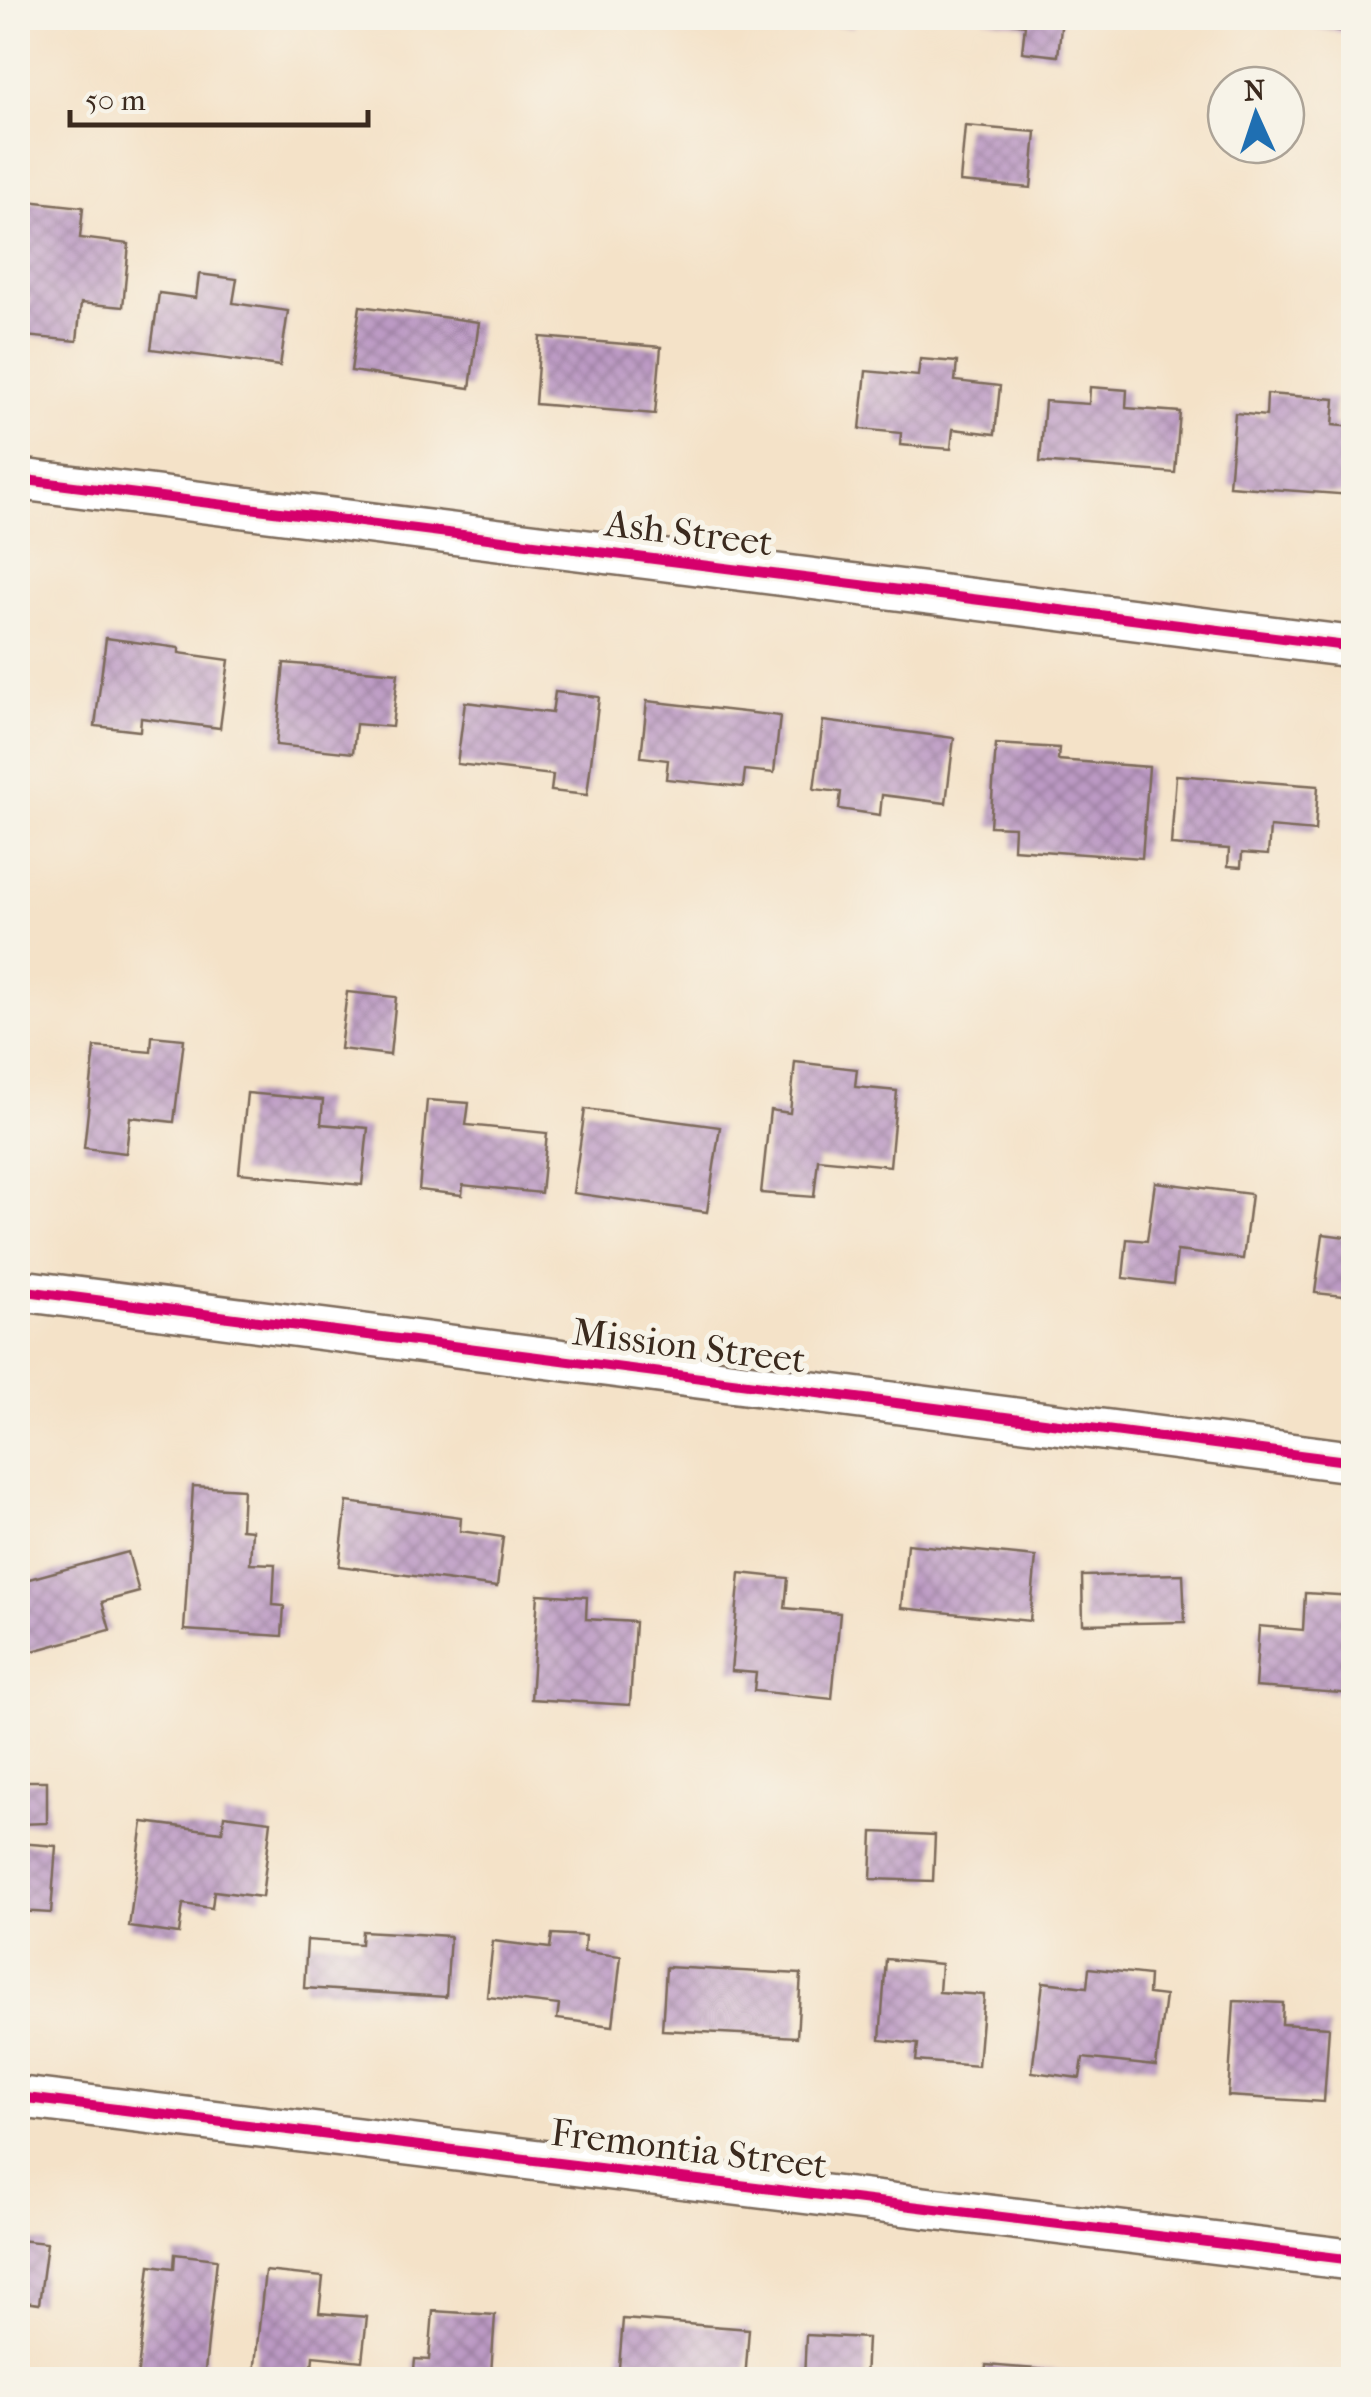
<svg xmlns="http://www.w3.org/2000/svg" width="1371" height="2397" viewBox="0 0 1371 2397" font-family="'IM FELL French Canon',serif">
<defs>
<pattern id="building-cross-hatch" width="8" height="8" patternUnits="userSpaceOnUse" patternTransform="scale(2.5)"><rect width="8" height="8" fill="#bc9ac4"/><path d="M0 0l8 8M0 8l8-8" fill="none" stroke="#9a7e9f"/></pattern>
</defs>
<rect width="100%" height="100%" fill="#f7f3e8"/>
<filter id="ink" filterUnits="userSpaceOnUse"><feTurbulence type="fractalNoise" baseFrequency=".01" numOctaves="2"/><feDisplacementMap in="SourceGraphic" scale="20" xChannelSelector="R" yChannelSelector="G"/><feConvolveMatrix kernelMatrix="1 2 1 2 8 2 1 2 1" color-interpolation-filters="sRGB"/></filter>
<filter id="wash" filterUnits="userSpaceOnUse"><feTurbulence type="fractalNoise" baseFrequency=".0048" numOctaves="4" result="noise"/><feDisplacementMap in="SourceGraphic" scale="40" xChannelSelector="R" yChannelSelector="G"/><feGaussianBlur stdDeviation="2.25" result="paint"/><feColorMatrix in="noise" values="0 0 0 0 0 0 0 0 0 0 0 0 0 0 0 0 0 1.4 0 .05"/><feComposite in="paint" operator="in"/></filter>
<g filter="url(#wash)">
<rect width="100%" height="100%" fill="#f4e2c8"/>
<g id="blocks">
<!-- building -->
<g fill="url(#building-cross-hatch)">
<polygon points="813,18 854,18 853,27 813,23"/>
<polygon points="982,18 1062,18 1058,56 1022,52 1025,25"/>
<polygon points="1282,18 1354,18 1354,34 1281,23"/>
<polygon points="965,126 1036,132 1031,188 960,182"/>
<polygon points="18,200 83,207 80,238 129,244 123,307 81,303 77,341 24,336 29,297 18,296"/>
<polygon points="199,274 237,279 233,303 288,311 280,366 151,349 159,293 196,298"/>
<polygon points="360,306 479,322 470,388 351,371"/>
<polygon points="540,337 661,347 655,414 535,404"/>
<polygon points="920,359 957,362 955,381 1000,386 995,434 953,429 951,449 900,445 901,433 860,429 866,371 918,376"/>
<polygon points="1090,387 1127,390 1126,408 1180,412 1175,473 1040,462 1045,401 1089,404"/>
<polygon points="1267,394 1335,399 1333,425 1354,427 1352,495 1229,486 1235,413 1266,416"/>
<polygon points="106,638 179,648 179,653 229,660 220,728 141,718 140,731 95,726"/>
<polygon points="284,663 398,673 392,727 356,724 353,753 276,745"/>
<polygon points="555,692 599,697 587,795 551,791 553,775 457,764 465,702 552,713"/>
<polygon points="647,701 780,716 774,773 745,770 743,787 666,779 668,760 641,757"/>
<polygon points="823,721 954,738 946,803 882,795 880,815 839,809 841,792 814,789"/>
<polygon points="996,744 1059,748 1058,760 1149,767 1142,858 1013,849 1014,827 990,826"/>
<polygon points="1176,775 1318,786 1315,831 1270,827 1268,855 1242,853 1241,867 1228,866 1229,849 1171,845"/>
<polygon points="347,992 396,997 390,1055 340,1049"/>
<polygon points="152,1036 184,1039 174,1122 130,1117 126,1153 84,1148 95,1047 151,1052"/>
<polygon points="795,1062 857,1069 855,1087 897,1091 890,1166 818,1159 814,1197 761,1193 770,1110 790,1113"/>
<polygon points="247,1093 323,1100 321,1124 368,1128 362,1185 239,1173"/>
<polygon points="427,1100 469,1103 466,1125 547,1133 541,1193 463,1185 462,1195 419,1190"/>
<polygon points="585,1109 720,1127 707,1212 573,1193"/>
<polygon points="1155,1182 1251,1194 1243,1259 1177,1251 1173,1284 1123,1278 1127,1239 1147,1241"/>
<polygon points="1323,1234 1354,1238 1354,1297 1315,1293"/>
<polygon points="193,1486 243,1489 241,1529 252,1530 250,1563 275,1564 273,1605 284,1606 282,1636 184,1630"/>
<polygon points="347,1502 461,1517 460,1531 503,1537 497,1587 339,1566"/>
<polygon points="907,1544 1036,1557 1030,1621 901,1608"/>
<polygon points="128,1552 139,1592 102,1602 110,1630 18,1655 18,1582"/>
<polygon points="740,1573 788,1578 785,1608 840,1613 832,1699 754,1691 756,1673 731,1671"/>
<polygon points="1183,1574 1185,1622 1083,1624 1082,1576"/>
<polygon points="1305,1593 1354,1596 1354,1694 1255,1687 1259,1626 1303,1630"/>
<polygon points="538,1594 587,1597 586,1619 635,1622 630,1705 531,1699"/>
<polygon points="18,1781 47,1781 47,1823 18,1824"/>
<polygon points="224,1815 271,1821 262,1897 214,1891 212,1908 183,1904 179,1934 129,1927 143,1822 222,1832"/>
<polygon points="873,1832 935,1835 933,1881 871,1879"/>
<polygon points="18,1843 56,1846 51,1913 18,1911"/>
<polygon points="362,1931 450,1936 446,1997 304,1988 307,1940 361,1944"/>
<polygon points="552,1934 585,1936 584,1952 621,1956 613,2026 557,2019 559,2005 487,1997 493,1941 550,1948"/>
<polygon points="886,1959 941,1964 939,1992 984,1995 978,2066 916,2061 918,2044 880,2040"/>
<polygon points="666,1967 801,1974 797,2037 662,2030"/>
<polygon points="1089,1968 1149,1975 1148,1994 1165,1996 1156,2066 1083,2058 1080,2078 1032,2072 1043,1982 1087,1987"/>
<polygon points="1234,2001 1283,2003 1282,2024 1329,2027 1324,2102 1228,2096"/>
<polygon points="18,2240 47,2243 39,2304 18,2301"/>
<polygon points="175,2254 217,2259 204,2380 137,2380 150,2265 174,2268"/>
<polygon points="265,2271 323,2277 319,2313 367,2317 362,2361 313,2356 311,2380 254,2374"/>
<polygon points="433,2311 495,2315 491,2374 535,2377 534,2380 413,2380 415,2359 429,2360"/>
<polygon points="623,2319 749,2329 745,2380 618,2380"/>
<polygon points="806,2335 867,2338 865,2380 804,2380"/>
<polygon points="986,2365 1136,2377 1136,2380 985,2380"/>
</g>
</g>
</g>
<g filter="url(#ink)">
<use href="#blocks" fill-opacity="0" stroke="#7c6a5a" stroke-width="2.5"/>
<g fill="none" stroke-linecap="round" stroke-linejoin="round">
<!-- minor casing -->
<g stroke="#7c6a5a" stroke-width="45">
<g id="minor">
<polyline points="18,479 1354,647"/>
<polyline points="18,1290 1354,1462"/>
<polyline points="18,2097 1354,2260"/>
</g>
</g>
<!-- minor -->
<use href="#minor" stroke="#fff" stroke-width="40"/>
<!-- cycleway casing -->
<g stroke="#f7f3e8" stroke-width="16">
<g id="cycleway">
<polyline points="18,479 1354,647"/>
<polyline points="18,1290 1354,1462"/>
<polyline points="18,2097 1354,2260"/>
</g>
</g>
<!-- cycleway -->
<use href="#cycleway" stroke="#d6006c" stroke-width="10"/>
</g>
</g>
<g text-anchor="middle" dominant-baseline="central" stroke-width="10" stroke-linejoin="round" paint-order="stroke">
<!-- street labels -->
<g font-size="38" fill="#3b2a1e" stroke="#f7f3e8">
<text transform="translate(689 533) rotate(7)">Ash Street</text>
<text transform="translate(689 1346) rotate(7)">Mission Street</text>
<text transform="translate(689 2149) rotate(7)">Fremontia Street</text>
</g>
</g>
<!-- margin -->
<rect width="1371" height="2397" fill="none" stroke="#f7f3e8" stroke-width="60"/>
<!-- north arrow -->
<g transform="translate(1256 115) rotate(357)"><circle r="48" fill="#f7f3e8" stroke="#aca397" stroke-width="2.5"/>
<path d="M0-8L18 38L0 25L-18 38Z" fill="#1f6fb2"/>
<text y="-15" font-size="28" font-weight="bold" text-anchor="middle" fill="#3b2a1e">N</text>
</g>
<!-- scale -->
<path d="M70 110v15h298v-15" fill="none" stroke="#3b2a1e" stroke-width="5"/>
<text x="85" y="110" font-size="30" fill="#3b2a1e" stroke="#f7f3e8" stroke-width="8" paint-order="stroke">50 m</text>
</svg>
